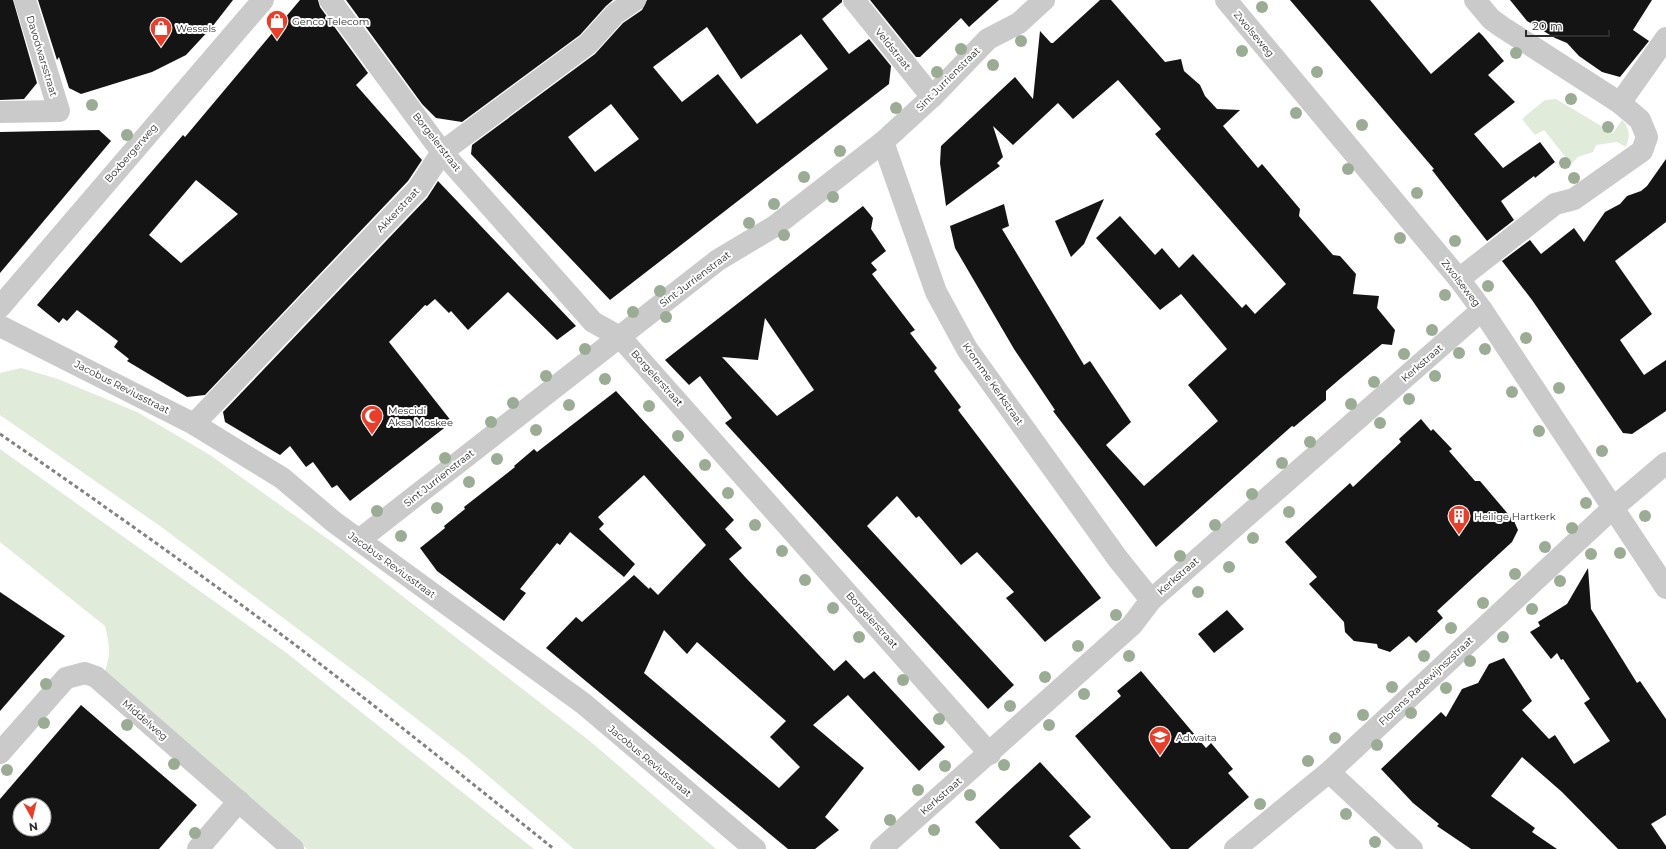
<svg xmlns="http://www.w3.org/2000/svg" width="1666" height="849" viewBox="0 0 1666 849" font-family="Montserrat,sans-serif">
<rect width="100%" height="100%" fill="#fff"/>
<!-- green -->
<g fill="#e0ebda">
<path d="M1556,99L1613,133L1622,120C1630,128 1630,137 1626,147L1617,142L1596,145L1593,152L1578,157L1571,164L1544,130L1535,135L1522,119L1545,100Z"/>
<polygon points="21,368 58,379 137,412 210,455 339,547 591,742 716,849 574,849 466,757 369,682 160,526 0,415 0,373"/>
<path d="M0,449L284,651L534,849H307L104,674C111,654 110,646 105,626L0,542Z"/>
</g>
<!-- building -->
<g fill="#141414" fill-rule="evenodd">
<polygon points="0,0 13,0 37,83 24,99 0,100"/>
<polygon points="38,0 233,0 212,27 186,55 152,72 81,94 69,88 59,57 57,60"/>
<path d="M300,0H318L320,7L368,73L356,85L422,160L408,181L205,395L187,397L127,361L129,359L114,347L118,341L77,310L67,321L63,318L59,323L37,305L183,135L185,137ZM196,180L238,214L181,263L149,235Z"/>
<polygon points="346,0 613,0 606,6 580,35 462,122 436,118 422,104"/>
<path d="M647,0H842V2L822,19L849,54L869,39L891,66L889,84L610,300L471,154L472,145L595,54L623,23L642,10ZM707,27L741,79L801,34L828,69L757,124L718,74L682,102L653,67ZM611,104L639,139L595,172L568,137Z"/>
<polygon points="870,0 999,0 969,27 961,18 920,57 916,57"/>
<polygon points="1100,0 1111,0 1165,62 1181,59 1184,71 1200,85 1205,96 1217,109 1240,110 1223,126 1258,168 1262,164 1300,209 1299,216 1333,255 1340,256 1356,274 1353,294 1379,296 1377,308 1395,330 1392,345 1382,344 1341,378 1326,391 1326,400 1294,427 1292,426 1156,547 1053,411 1055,410 1014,349 955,248 950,226 1004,204 1009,226 1002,229 1084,365 1090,361 1131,422 1106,445 1144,486 1218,421 1188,385 1227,349 1181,294 1160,310 1096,238 1120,216 1155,255 1162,248 1179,268 1193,254 1242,308 1246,304 1255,314 1286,284 1155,134 1161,129 1118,80 1073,119 1058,103 1013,145 993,126 1003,157 997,163 1000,166 946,206 940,163 941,146 1015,77 1033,99 1040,31 1051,43 1053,43"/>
<polygon points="1290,0 1370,0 1431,74 1479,32 1483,36 1504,61 1488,75 1515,102 1474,134 1503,168 1540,142 1555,162 1535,178 1534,176 1501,201 1514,220 1487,241 1432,170 1434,169"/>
<polygon points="1510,0 1652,0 1633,30 1649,41 1620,77 1602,72 1579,56 1567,43 1555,38 1527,21"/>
<polygon points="99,130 111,141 0,273 0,132"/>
<polygon points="1666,159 1666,222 1615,261 1652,314 1620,340 1644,375 1666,360 1666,411 1632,434 1623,433 1532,300 1502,261 1530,240 1541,254 1574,228 1584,242 1605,212 1620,204 1627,196 1641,191 1647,186"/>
<polygon points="438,181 576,326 557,340 508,292 468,330 451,311 449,313 435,299 427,306 425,305 389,342 452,422 350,501 337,485 332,488 313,462 306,467 290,446 280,455 225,422 223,412 427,198"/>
<polygon points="1104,199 1084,244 1071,257 1055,221"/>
<path d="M863,206L873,218L871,229L886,251L871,263L877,270L872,274L915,330L910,333L937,368L934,371L961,407L958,410L1101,598L1045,642L1006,598L1014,592L977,552L961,565L919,516L916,518L897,496L867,526L1014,685L988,709L725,423L732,418L700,376L689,385L665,360ZM765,318L814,390L777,416L722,357L758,360Z"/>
<path d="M616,391L734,520L725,529L742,548L729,559L746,578L834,671L846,660L864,679L874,671L945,747L919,771L848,695L813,725L864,768L825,817L839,830L815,849H788L546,648L576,617L582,622L634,575L649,589L650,587L658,595L706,545L644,475L598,517L604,524L599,529L635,564L624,577L570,532L560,545L557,543L520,589L526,593L504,621L437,571L420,548L445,528L444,526L465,509L464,507L515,467L514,466L534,449L537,452ZM664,630L687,654L697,642L786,721L770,737L800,767L779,788L644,673Z"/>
<polygon points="1421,419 1431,431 1433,429 1452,449 1449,451 1475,481 1480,481 1514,521 1518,530 1512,542 1437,611 1443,618 1416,643 1409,636 1390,652 1378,648 1377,644 1354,641 1345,632 1344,622 1309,584 1317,577 1285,542 1350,483 1353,487 1401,442 1399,439"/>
<polygon points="1588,568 1591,609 1637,683 1640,681 1666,719 1666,815 1651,824 1666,846 1666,849 1618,849 1562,792 1522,757 1491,796 1535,828 1532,832 1557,849 1471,849 1437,826 1439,824 1413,803 1381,769 1441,712 1446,717 1462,689 1478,683 1489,664 1504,658 1532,701 1522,710 1549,739 1555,735 1574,764 1610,741 1584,703 1590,699 1563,659 1561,660 1557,653 1551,659 1530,632 1540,626 1538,622 1567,604"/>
<polygon points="0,592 65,636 0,711"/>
<polygon points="1227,610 1244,629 1214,653 1198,634"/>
<polygon points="1141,671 1206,748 1211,743 1233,769 1228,773 1249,797 1188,849 1171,849 1075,736 1121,696 1117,691"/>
<path d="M81,705L197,805L159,849H0V799ZM20,805H44V829H20Z"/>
<polygon points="1040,762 1091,817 1069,836 1081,849 1000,849 975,822"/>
</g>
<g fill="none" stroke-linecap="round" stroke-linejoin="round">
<!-- minor -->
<g stroke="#cacaca" stroke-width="22">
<polyline points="330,0 442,152 593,322 620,337 990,754"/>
<polyline points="854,0 932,97"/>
<polyline points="1226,0 1459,279 1482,310 1666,588"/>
<polyline points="1620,103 1666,38"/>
<polyline points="0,112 59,111 25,0"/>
<polyline points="883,142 936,292 967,349 1118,559 1151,600"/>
<polyline points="1459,279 1555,204 1574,199 1642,151 1647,137 1640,120 1620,103 1502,27 1491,19 1475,0"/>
<polyline points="0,307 263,0"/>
<polyline points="0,326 194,424 282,478 334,522 584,704 755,849"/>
<polyline points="194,424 418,189 442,152 588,44 615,14 635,0"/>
<polyline points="359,540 718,260 775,226 883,142 932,97 988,39 1019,23 1044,0"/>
<polyline points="0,753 66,678 85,673 96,677 293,849"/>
<polyline points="1329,772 1412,849"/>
<polyline points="198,849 239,801"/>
<polyline points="881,849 1132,625 1151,600 1482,310"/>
<polyline points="1235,849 1329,772 1613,508 1666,463"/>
</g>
<!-- rail -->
<path stroke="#828282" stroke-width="3" stroke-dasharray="4 3" stroke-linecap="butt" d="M0,434C99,502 198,572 294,644C382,711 468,780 554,849"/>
</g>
<!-- trees -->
<g fill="#9aac93">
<circle cx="1262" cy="7" r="6"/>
<circle cx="1021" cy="41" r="6"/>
<circle cx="961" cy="49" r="6"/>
<circle cx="1242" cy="51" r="6"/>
<circle cx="1516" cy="53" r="6"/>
<circle cx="993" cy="65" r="6"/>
<circle cx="937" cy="72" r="6"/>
<circle cx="1317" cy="72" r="6"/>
<circle cx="1571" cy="99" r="6"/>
<circle cx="92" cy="105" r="6"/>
<circle cx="896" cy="108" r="6"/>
<circle cx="1296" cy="113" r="6"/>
<circle cx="1362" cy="125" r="6"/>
<circle cx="1608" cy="127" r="6"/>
<circle cx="127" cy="135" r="6"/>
<circle cx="840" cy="151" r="6"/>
<circle cx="1565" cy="163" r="6"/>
<circle cx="1348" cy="169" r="6"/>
<circle cx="804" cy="177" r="6"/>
<circle cx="1574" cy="178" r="6"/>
<circle cx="1417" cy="193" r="6"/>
<circle cx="833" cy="197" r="6"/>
<circle cx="774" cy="204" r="6"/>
<circle cx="749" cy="223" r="6"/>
<circle cx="784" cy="235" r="6"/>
<circle cx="1400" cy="238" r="6"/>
<circle cx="1455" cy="241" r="6"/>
<circle cx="1488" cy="286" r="6"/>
<circle cx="660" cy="291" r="6"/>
<circle cx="1445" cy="295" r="6"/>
<circle cx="633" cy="312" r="6"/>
<circle cx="666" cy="317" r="6"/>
<circle cx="1432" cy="330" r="6"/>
<circle cx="1526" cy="338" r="6"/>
<circle cx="585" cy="349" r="6"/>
<circle cx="1485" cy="349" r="6"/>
<circle cx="1459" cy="353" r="6"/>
<circle cx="1404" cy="354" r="6"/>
<circle cx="546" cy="376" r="6"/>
<circle cx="1435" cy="376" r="6"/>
<circle cx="605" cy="379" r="6"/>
<circle cx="1374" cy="382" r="6"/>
<circle cx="1559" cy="388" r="6"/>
<circle cx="1512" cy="392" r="6"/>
<circle cx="1409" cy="399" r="6"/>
<circle cx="513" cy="403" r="6"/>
<circle cx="1351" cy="404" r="6"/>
<circle cx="569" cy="405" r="6"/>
<circle cx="649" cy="406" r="6"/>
<circle cx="491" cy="422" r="6"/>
<circle cx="1380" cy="423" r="6"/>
<circle cx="536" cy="430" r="6"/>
<circle cx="1539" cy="431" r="6"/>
<circle cx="678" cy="436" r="6"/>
<circle cx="1310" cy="442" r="6"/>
<circle cx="1602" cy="451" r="6"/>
<circle cx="445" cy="458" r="6"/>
<circle cx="497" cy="459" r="6"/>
<circle cx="1282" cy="463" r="6"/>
<circle cx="705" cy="465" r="6"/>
<circle cx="469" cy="482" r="6"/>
<circle cx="728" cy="493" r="6"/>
<circle cx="1252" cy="494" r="6"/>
<circle cx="1586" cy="503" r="6"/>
<circle cx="437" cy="508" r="6"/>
<circle cx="377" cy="511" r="6"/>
<circle cx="1289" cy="512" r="6"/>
<circle cx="1645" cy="516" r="6"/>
<circle cx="755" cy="525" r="6"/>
<circle cx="1215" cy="525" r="6"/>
<circle cx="1572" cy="528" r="6"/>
<circle cx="401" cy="536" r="6"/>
<circle cx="1253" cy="538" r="6"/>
<circle cx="1545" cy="547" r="6"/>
<circle cx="782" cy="551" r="6"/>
<circle cx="1620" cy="553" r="6"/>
<circle cx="1591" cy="554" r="6"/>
<circle cx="1180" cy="556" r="6"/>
<circle cx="1229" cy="567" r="6"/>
<circle cx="1515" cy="574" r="6"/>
<circle cx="805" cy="580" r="6"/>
<circle cx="1560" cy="581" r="6"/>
<circle cx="1198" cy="592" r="6"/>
<circle cx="1483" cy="603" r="6"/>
<circle cx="833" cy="608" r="6"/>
<circle cx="1532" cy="609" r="6"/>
<circle cx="1116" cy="615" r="6"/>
<circle cx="1451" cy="628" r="6"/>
<circle cx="859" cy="637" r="6"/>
<circle cx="1503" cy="637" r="6"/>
<circle cx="1078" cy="646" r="6"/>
<circle cx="1129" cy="656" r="6"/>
<circle cx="1424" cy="656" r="6"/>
<circle cx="1470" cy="661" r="6"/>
<circle cx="1045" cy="677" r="6"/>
<circle cx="903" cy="680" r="6"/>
<circle cx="46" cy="684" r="6"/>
<circle cx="1392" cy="687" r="6"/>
<circle cx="1446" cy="688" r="6"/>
<circle cx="1084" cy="694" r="6"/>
<circle cx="1010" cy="706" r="6"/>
<circle cx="1411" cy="713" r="6"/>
<circle cx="1363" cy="715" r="6"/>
<circle cx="939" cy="719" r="6"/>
<circle cx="44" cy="723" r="6"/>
<circle cx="127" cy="725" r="6"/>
<circle cx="1049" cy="725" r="6"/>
<circle cx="1335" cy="738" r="6"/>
<circle cx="1377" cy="745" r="6"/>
<circle cx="1308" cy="761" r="6"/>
<circle cx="174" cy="764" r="6"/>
<circle cx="1004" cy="765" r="6"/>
<circle cx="945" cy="766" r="6"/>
<circle cx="7" cy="770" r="6"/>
<circle cx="918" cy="790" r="6"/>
<circle cx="970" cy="795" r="6"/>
<circle cx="1260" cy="804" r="6"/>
<circle cx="1346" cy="814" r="6"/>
<circle cx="890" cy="820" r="6"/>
<circle cx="934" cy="830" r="6"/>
<circle cx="195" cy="833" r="6"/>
<circle cx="1375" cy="842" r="6"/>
</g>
<!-- icons -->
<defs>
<g id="shop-pin" transform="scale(1.15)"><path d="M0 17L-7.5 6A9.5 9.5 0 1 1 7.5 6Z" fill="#e93e2a" stroke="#fff"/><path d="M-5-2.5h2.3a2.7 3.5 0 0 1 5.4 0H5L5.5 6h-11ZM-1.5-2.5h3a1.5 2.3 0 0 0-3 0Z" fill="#fff"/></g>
<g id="mosque-pin" transform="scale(1.15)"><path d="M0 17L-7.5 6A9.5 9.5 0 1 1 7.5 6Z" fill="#e93e2a" stroke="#fff"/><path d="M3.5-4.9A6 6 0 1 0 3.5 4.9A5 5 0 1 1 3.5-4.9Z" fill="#fff"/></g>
<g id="building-pin" transform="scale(1.15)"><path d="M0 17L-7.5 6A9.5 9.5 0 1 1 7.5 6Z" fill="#e93e2a" stroke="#fff"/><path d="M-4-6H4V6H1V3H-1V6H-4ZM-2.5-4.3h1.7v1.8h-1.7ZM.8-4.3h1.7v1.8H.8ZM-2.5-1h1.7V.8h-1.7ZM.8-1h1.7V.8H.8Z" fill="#fff"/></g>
<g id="school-pin" transform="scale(1.15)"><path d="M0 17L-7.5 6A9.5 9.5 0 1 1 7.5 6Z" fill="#e93e2a" stroke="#fff"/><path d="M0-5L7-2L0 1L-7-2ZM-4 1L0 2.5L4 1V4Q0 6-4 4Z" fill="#fff"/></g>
</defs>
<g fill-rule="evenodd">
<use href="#shop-pin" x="277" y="21"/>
<use href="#shop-pin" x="161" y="28"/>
<use href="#mosque-pin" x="372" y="416"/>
<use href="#building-pin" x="1459" y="516"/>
<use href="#school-pin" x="1160" y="737"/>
</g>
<g text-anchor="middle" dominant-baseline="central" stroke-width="4" stroke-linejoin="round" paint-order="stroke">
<!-- poi labels -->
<g font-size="10" fill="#2d2d2d" stroke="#fff" text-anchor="start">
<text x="292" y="21">Genco Telecom</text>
<text x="176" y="28">Wessels</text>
<text x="388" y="410">Mescidi<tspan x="388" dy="12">Aksa Moskee</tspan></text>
<text x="1474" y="516">Heilige Hartkerk</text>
<text x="1176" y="737">Adwaita</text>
</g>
<!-- street labels -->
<g font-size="10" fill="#2d2d2d" stroke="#fff">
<text transform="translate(1254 34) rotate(50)">Zwolseweg</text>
<text transform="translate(893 49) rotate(51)">Veldstraat</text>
<text transform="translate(42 56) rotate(73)">Davodwarsstraat</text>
<text transform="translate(948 79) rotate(-45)">Sint Jurrienstraat</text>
<text transform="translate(437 142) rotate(52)">Borgelerstraat</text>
<text transform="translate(131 153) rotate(-49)">Boxbergerweg</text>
<text transform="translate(398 210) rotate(-47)">Akkerstraat</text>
<text transform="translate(695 279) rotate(-37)">Sint Jurrienstraat</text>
<text transform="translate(1461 283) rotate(52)">Zwolseweg</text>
<text transform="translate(1422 363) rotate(-41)">Kerkstraat</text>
<text transform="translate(657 378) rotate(48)">Borgelerstraat</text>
<text transform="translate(993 384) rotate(55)">Kromme Kerkstraat</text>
<text transform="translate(122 387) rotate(27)">Jacobus Reviusstraat</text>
<text transform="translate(439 478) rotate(-38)">Sint Jurrienstraat</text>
<text transform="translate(392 565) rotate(36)">Jacobus Reviusstraat</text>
<text transform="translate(1178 576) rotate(-41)">Kerkstraat</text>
<text transform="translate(872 620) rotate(48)">Borgelerstraat</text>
<text transform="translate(1426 681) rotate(-43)">Florens Radewijnszstraat</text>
<text transform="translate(145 720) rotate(41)">Middelweg</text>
<text transform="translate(650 761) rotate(40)">Jacobus Reviusstraat</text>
<text transform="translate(941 796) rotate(-41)">Kerkstraat</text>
</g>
</g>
<!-- north arrow -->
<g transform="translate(32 817) rotate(172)"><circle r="19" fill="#ffffff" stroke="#ababab"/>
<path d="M0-3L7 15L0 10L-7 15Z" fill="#e93e2a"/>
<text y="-6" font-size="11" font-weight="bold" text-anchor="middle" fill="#2d2d2d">N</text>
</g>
<!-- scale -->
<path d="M1526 30v6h83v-6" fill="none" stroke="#2d2d2d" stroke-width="2"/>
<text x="1532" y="30" font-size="12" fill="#2d2d2d" stroke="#ffffff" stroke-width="3" paint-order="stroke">20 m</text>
</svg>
